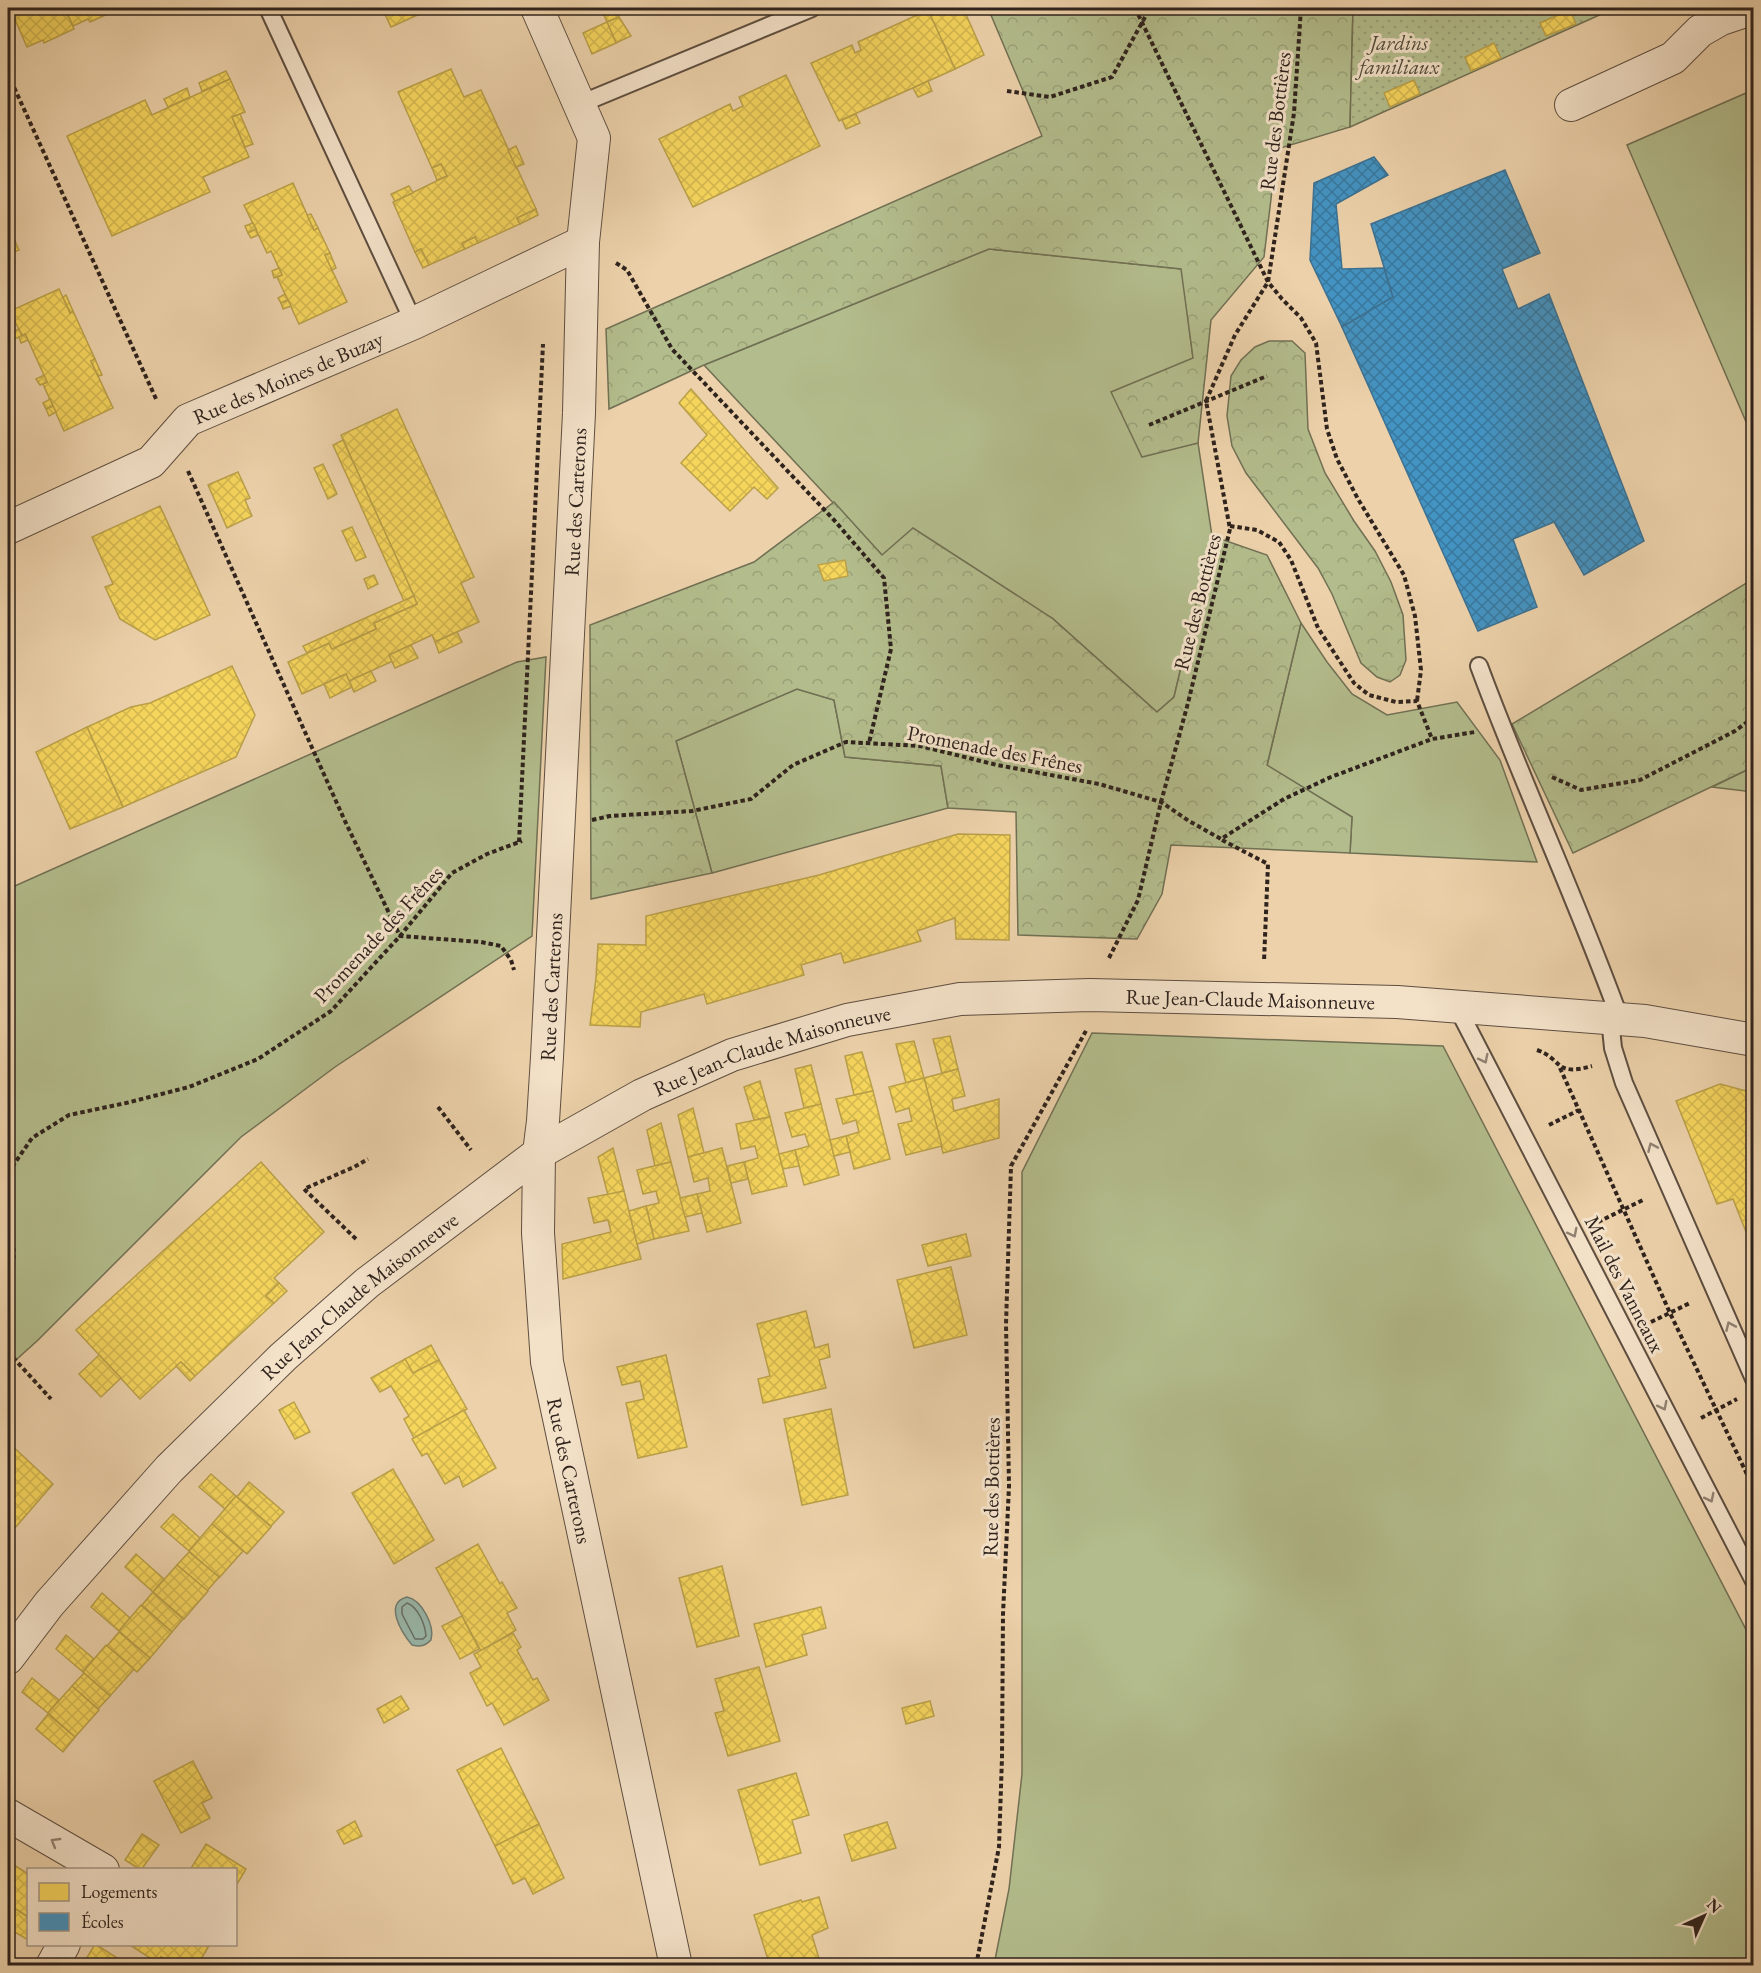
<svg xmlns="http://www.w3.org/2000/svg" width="1761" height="1973" viewBox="0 0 1761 1973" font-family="'EB Garamond',serif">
<defs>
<pattern id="forest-crowns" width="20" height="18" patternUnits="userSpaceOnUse" patternTransform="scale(1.5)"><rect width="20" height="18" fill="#b3bc8c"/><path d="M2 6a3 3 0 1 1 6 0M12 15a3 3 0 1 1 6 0" fill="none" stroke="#9aa178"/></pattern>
<pattern id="garden-dots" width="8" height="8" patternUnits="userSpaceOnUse" patternTransform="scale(1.5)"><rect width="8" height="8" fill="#b3bc8c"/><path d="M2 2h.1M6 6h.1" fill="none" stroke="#9aa178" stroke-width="1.8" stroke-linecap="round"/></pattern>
<pattern id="homes-cross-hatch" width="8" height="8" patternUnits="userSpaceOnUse" patternTransform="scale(1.5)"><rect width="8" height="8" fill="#f6d55c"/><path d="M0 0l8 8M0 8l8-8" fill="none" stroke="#d3b750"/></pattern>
<pattern id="schools-cross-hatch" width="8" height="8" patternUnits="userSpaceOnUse" patternTransform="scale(1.5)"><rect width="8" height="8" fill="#4393c3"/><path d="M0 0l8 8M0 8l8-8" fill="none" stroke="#38789e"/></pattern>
</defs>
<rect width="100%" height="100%" fill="#ecd1aa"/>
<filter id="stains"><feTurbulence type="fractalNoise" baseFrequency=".00333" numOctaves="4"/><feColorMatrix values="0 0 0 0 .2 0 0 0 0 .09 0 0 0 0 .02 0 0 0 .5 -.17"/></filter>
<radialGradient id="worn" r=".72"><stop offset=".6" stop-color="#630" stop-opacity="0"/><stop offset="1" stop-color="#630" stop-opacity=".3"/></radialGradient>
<!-- grass -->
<g fill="#b3bc8c" stroke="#717054" stroke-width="1.5">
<polygon points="1753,90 1753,438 1627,145"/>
<polygon points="989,249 1182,269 1193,358 1142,456 1198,443 1212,536 1174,697 1157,712 1052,618 882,555 704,365"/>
<polygon points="1301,623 1327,662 1352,694 1387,715 1457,702 1500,760 1537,862 1350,853 1352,817 1267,766"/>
<polygon points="546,657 532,936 335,1067 241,1137 37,1341 8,1367 8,889 517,662"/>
<polygon points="797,689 834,700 845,757 941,766 948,808 712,873 676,741"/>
<polygon points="1753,767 1753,792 1712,787"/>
<polygon points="1092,1033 1443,1046 1753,1643 1753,1965 994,1965 1009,1889 1022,1774 1022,1172"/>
</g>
<!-- forest -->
<g fill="url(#forest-crowns)" stroke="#717054" stroke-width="1.5">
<polygon points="988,8 1353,8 1350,127 1277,149 1264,257 1211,320 1198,443 1142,457 1111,392 1193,358 1181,269 989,249 704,365 609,409 606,329 1042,136"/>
<polygon points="1269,341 1292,341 1305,353 1308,429 1325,473 1354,521 1375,551 1391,582 1403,615 1406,660 1400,675 1390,682 1377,677 1361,663 1332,594 1318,568 1246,473 1232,446 1227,416 1231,376 1241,360 1255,347"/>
<polygon points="834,502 882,555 913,528 1052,618 1157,712 1174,697 1212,536 1267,555 1301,623 1267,765 1352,817 1350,853 1171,845 1162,894 1137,939 1018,935 1016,812 948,808 941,766 845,757 834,700 797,689 676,741 712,873 591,899 590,625 754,562"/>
<polygon points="1753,579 1753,767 1573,853 1512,724"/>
</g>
<!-- garden -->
<polygon fill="url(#garden-dots)" stroke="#717054" stroke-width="1.5" points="1353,8 1615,8 1350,127"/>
<!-- water -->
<path fill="#99b7aa" stroke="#6f7c72" stroke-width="1.5" d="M407,1597C422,1600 435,1626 431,1640C425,1646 421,1647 412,1645C402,1633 383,1603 407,1597Z"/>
<!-- homes -->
<g fill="url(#homes-cross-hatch)" stroke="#baa049" stroke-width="1.5">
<polygon points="10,8 65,8 74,29 44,43 43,40 27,47"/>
<polygon points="65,8 118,8 119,9 90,22 88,19 73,26"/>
<polygon points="382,8 433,8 391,27"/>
<polygon points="610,8 612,8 619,17 607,22 602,11"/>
<polygon points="933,8 963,8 984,55 955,69 928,10"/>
<polygon points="928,10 955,69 839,121 811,63 852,45 855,53 861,50 858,42"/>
<polygon points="1570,10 1576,24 1546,36 1540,23"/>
<polygon points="619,17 631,36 616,43 607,22"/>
<polygon points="607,22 616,43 592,54 583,33"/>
<polygon points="1494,43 1501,58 1471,71 1465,57"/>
<polygon points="451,69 464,97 481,90 536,209 517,218 520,224 478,243 475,237 462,243 465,249 429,265 421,249 415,252 393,202 447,176 441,164 432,168 398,92"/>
<polygon points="226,71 230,79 202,91 199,83"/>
<polygon points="786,75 820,146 693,207 659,139 730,104 733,111 743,106 739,97"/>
<polygon points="230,79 245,112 232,117 249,157 203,177 210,192 112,236 67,136 145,100 152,115"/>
<polygon points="1414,80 1420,94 1390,107 1384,93"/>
<polygon points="928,81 932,91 918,97 913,88"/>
<polygon points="187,88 190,97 168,107 164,99"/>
<polygon points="240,114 253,144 245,147 232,117"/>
<polygon points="856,114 860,123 846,129 842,120"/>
<polygon points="516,146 524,164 516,167 508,150"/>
<polygon points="441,164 447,176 437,180 432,168"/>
<polygon points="293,183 314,230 318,228 330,253 325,255 347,302 299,324 277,277 282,275 271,251 267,253 244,205"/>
<polygon points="409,186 413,193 395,201 391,194"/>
<polygon points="536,209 538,215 520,224 517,218"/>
<polygon points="311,214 318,228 314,230 307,215"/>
<polygon points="253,223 256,229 248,233 245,226"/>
<polygon points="8,225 19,250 11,253 8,245"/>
<polygon points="256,229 258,235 251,238 248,233"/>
<polygon points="475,237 478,243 465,249 462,243"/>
<polygon points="8,245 15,263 8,266"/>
<polygon points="421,249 429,265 423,268 415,252"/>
<polygon points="330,253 336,268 332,270 325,255"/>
<polygon points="279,268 282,275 274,278 272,271"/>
<polygon points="59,289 70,313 73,311 95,359 91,361 113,408 64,431 43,384 47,382 28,340 25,334 22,336 10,311"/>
<polygon points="285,294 288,300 281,303 278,298"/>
<polygon points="66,295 73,311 70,313 63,297"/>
<polygon points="288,300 291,306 283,309 281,303"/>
<polygon points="19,329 22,336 14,339 11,332"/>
<polygon points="25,334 28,340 21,343 19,337"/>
<polygon points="95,359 102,375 98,376 91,361"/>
<polygon points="44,375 47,382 40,385 36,379"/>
<polygon points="691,389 778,488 767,499 754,487 730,511 681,463 707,435 679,403"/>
<polygon points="50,399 53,406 46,409 43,403"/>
<polygon points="53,406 56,412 49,416 46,409"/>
<polygon points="397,409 474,577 461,583 479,622 435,642 432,635 389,655 393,661 349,681 346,674 302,694 288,662 329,643 332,649 376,629 374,623 417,604 341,435"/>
<polygon points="343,440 414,596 404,601 333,445"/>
<polygon points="323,464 337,494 328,499 314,468"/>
<polygon points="238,472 250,498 245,500 252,516 227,528 208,485"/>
<polygon points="160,506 210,615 155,640 120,619 105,587 113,584 92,537"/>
<polygon points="352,527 366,557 356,561 342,531"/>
<polygon points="845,560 848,576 824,581 818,565"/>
<polygon points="374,575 378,584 368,589 364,579"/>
<polygon points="414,596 417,604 374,623 376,629 332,649 329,643 307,653 303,646"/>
<polygon points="457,632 462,642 439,653 435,642"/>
<polygon points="411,645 418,658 395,668 389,655"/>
<polygon points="232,666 255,715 236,757 123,807 87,727 131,707 150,703"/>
<polygon points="371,671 376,681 354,692 349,681"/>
<polygon points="346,674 352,687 330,698 324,684"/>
<polygon points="87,727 123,807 70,829 36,752"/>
<polygon points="958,834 1010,835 1009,940 956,939 955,918 917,931 921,941 844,963 841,953 801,965 804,975 707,1004 704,994 641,1012 640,1027 590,1025 596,978 598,944 646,945 646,916 819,875"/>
<polygon points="950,1036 958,1069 942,1073 933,1039"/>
<polygon points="914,1041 924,1078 906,1083 896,1044"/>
<polygon points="862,1052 873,1091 854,1095 845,1056"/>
<polygon points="811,1065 821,1104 804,1108 795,1069"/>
<polygon points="958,1069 965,1096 952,1099 954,1111 999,1099 999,1138 943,1153 924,1078"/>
<polygon points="924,1078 942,1146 906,1155 898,1124 912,1121 909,1108 896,1112 889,1087"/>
<polygon points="760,1081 770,1117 754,1120 744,1087"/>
<polygon points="1720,1084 1754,1093 1754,1252 1733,1199 1717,1204 1676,1101"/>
<polygon points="873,1091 890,1159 854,1169 846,1136 859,1132 856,1120 843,1124 836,1099"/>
<polygon points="821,1104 839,1175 804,1185 795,1150 809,1146 805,1134 792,1137 785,1113"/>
<polygon points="693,1108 704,1153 688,1157 678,1115"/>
<polygon points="770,1117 787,1186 752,1194 744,1162 758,1158 755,1146 741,1149 736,1124"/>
<polygon points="661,1123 671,1162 655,1166 647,1130"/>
<polygon points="846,1136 850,1152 834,1156 830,1140"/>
<polygon points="613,1148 624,1191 608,1195 598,1157"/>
<polygon points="722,1148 741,1223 707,1232 697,1194 710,1191 708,1178 694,1182 688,1157"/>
<polygon points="795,1150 799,1166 783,1169 779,1154"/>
<polygon points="261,1162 324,1232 274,1278 279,1283 266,1296 274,1303 195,1376 181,1362 140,1399 76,1330"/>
<polygon points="671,1162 689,1231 654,1239 646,1206 659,1203 656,1191 643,1194 637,1170"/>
<polygon points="744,1162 748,1179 731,1183 727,1166"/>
<polygon points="624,1191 641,1259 563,1279 562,1244 611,1232 608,1220 594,1223 588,1198"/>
<polygon points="697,1194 702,1213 685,1217 680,1198"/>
<polygon points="646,1206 654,1239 637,1244 629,1211"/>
<polygon points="966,1234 971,1256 928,1266 922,1245"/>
<polygon points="951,1267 967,1335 914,1348 897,1280"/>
<polygon points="279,1283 287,1291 274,1303 266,1296"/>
<polygon points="806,1311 815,1348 828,1344 830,1357 819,1360 826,1388 763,1403 758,1379 770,1376 757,1324"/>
<polygon points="431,1345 439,1360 413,1373 405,1359"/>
<polygon points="99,1355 121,1378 101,1397 79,1374"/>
<polygon points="666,1355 687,1447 638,1458 626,1403 644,1399 640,1381 622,1385 617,1367"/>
<polygon points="405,1359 413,1373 439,1360 467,1409 414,1438 404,1419 409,1416 391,1386 380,1392 371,1378"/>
<polygon points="181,1362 195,1376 190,1381 176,1366"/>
<polygon points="294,1402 310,1432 295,1439 279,1410"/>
<polygon points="831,1409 848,1495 802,1505 784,1419"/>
<polygon points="464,1410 496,1468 463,1487 459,1476 445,1484 427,1453 422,1456 412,1439"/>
<polygon points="8,1442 53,1484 8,1536"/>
<polygon points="393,1469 434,1540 394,1564 352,1493"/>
<polygon points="211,1474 236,1496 225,1509 199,1487"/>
<polygon points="249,1482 284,1512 271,1526 237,1497"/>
<polygon points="236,1496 271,1527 247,1554 212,1524"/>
<polygon points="173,1514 200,1538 189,1551 161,1527"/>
<polygon points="212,1524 243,1551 219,1578 189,1551"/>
<polygon points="478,1544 500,1584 502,1582 517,1608 507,1613 516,1630 481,1651 436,1568"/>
<polygon points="189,1552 219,1577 207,1591 177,1565"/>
<polygon points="136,1554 164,1579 153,1592 125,1567"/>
<polygon points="177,1565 208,1591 184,1619 153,1592"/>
<polygon points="722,1566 739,1636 697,1647 679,1578"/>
<polygon points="153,1592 183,1619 172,1632 142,1605"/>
<polygon points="102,1593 130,1618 119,1631 91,1607"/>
<polygon points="141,1605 172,1632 150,1658 119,1631"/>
<polygon points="821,1607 826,1628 802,1635 807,1655 766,1667 754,1624"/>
<polygon points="462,1616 479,1649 460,1659 442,1626"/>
<polygon points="119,1632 150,1658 137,1672 107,1646"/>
<polygon points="513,1633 521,1647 517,1650 533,1680 537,1678 549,1700 504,1725 492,1703 487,1706 470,1673 481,1667 474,1654"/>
<polygon points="66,1635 94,1659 83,1672 56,1649"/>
<polygon points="106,1645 134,1669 110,1696 83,1672"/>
<polygon points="759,1667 780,1741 728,1756 715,1713 724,1711 715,1679"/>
<polygon points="84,1673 110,1696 98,1709 72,1686"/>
<polygon points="32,1678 59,1700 48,1713 22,1692"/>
<polygon points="72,1686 99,1710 75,1737 48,1713"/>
<polygon points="401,1696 409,1709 384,1723 377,1709"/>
<polygon points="930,1701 934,1716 906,1724 902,1708"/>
<polygon points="48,1714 75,1737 63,1752 36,1729"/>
<polygon points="501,1748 539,1824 495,1846 457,1770"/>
<polygon points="193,1761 212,1798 202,1803 210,1818 181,1833 154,1781"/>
<polygon points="796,1773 809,1815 792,1820 801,1853 760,1865 738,1790"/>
<polygon points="355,1821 362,1836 344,1844 337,1831"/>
<polygon points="887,1822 896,1848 852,1861 844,1835"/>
<polygon points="539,1824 564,1878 533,1894 525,1878 513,1884 495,1846"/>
<polygon points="142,1834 159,1845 141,1870 125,1860"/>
<polygon points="206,1844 246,1869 236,1886 236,1870 190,1870"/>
<polygon points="8,1861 28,1874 28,1917 8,1904"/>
<polygon points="819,1897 828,1928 812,1935 820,1962 810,1966 770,1966 754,1915 801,1900 802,1902"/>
<polygon points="8,1904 28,1917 28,1940 15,1932 8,1943"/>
<polygon points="95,1944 122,1961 119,1966 93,1966 85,1961"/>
<polygon points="128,1944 210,1944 197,1966 175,1966 161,1957 158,1963"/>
<polygon points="161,1957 175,1965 162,1966 158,1963"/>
</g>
<!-- schools -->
<g fill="url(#schools-cross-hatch)" stroke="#3d7191" stroke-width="1.5">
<polygon points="1374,157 1388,175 1336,204 1342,269 1384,268 1393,297 1342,327 1310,260 1314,183"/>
<polygon points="1505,170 1540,253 1502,269 1518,309 1549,294 1644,541 1584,575 1554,522 1513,539 1537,607 1478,631 1342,327 1393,297 1371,224"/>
</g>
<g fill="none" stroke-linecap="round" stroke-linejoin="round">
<!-- shore -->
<path stroke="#646d64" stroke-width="1.5" d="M407,1603C418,1607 425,1624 426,1636L423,1639H415L402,1614V1607Z"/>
<!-- lane casing -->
<g stroke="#5e4e40" stroke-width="20">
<g id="lane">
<polyline points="268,8 414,323"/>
<polyline points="580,104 812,8"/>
<path d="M1479,666C1523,785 1577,900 1620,1019"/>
<polyline points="1457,1007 1754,1581"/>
<polyline points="1610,1018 1613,1048 1624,1083 1754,1379"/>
</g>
</g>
<!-- street casing -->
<g stroke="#5e4e40" stroke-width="34">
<g id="street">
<path id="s1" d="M537,8L594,138L583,242L579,413L547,1057L543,1121L539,1153L538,1233L547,1362L676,1966"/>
<polyline points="1571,105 1673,58 1700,31 1721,19 1745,11 1754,11"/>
<path id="s2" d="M8,528L151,462L188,420L414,323L583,242"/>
<path id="s3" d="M8,1658L49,1604L169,1469L283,1357L367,1283L539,1153L642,1095L732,1055L847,1020L960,999L1090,995L1397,1002L1645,1021L1754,1040"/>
<polyline points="8,1815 103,1870"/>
<polyline points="52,1966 64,1944"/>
</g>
</g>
<!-- path -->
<g stroke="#2f231d" stroke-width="4" stroke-dasharray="4.5 3" stroke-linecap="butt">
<polyline points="1135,8 1268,282 1282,299 1301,318 1316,343 1327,429 1337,459 1358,499 1404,575 1415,616 1421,670 1417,701"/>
<polyline points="8,74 157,401"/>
<polyline points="1007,91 1050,97 1112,77 1150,8"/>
<polyline points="616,263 627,270 672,349 834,520 884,578 891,649 869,743"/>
<polyline points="1149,425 1267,376"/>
<polyline points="188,471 344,819 400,936 481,942 501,946 511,960 514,970"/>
<polyline points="1230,526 1257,530 1279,542 1291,560 1318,628 1354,683 1369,695 1396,702 1417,701 1432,739"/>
<polyline points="1552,777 1581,790 1640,780 1735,731 1754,717"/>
<polyline points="592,820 610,816 692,811 751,799 793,765 846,742 920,746 997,765 1099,784 1161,802 1189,821 1221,839 1284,799 1331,777 1432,739 1475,732"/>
<polyline points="1222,840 1268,864 1264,962"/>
<polyline points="519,842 543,344"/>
<polyline points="1109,958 1138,900 1161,802 1188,703 1230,529 1206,401 1235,335 1268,282 1294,113 1301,8"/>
<path d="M1537,1050C1563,1059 1554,1077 1592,1066"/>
<polyline points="1560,1068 1670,1313 1754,1489"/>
<polyline points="438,1107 471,1150"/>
<polyline points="1549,1125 1579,1110"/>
<polyline points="8,1173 32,1138 69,1115 126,1103 189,1087 258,1059 331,1011 400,936 452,873 487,854 522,841"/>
<path d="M8,1218C14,1242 17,1261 8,1284"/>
<polyline points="1598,1222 1645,1199"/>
<polyline points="356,1239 304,1189 354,1167 368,1159"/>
<polyline points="1651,1322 1690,1303"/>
<polyline points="8,1352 51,1399"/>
<polyline points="1701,1418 1737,1399"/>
<polyline points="976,1966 999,1847 1002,1757 1003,1614 1009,1486 1006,1324 1011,1166 1087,1029"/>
</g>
<!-- lane -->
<use href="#lane" stroke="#f3e1c8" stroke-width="16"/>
<!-- street -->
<use href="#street" stroke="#f3e1c8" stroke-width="32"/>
</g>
<!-- one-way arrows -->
<defs><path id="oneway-chevron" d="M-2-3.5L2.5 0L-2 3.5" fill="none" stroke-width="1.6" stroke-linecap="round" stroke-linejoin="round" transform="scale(1.5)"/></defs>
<g stroke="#918272">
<use href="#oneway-chevron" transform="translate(1484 1059) rotate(63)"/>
<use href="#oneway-chevron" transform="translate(1652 1147) rotate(-114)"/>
<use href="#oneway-chevron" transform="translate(1573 1233) rotate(63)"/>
<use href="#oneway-chevron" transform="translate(1730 1326) rotate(-114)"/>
<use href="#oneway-chevron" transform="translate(1663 1406) rotate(63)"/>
<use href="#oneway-chevron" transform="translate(1710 1498) rotate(63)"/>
<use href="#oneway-chevron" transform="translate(55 1842) rotate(-150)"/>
</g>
<g text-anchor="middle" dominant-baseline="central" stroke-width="6" stroke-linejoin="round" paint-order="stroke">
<!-- park labels -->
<g font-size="21" font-style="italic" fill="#504939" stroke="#f3e1c8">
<text x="1399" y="42">Jardins<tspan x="1399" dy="24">familiaux</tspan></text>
</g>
<!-- street labels -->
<g font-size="21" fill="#2f231d" stroke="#f3e1c8">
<text transform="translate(1275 121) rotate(-83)">Rue des Bottières</text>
<text stroke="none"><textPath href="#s2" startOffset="322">Rue des Moines de Buzay</textPath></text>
<text transform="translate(575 502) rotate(-87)">Rue des Carterons</text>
<text transform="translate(1197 602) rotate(-76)">Rue des Bottières</text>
<text transform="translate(995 749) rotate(11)">Promenade des Frênes</text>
<text transform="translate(378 934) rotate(-47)">Promenade des Frênes</text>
<text transform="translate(551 987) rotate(-87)">Rue des Carterons</text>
<text stroke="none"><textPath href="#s3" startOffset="1478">Rue Jean-Claude Maisonneuve</textPath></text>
<text stroke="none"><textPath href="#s3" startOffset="992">Rue Jean-Claude Maisonneuve</textPath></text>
<text transform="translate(1625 1284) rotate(63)">Mail des Vanneaux</text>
<text stroke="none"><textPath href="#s3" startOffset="506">Rue Jean-Claude Maisonneuve</textPath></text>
<text stroke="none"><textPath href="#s1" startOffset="1479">Rue des Carterons</textPath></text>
<text transform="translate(991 1487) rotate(-89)">Rue des Bottières</text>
</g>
</g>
<!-- margin -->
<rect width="1761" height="1973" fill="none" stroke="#ecd1aa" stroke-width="30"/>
<rect x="9" y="9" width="1743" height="1955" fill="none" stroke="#2f231d" stroke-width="3"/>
<rect x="15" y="15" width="1731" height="1943" fill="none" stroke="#2f231d" stroke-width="1.5"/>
<!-- legend -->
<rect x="27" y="1868" width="210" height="78" fill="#f3e1c8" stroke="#a59584" stroke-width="1.5"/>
<rect x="39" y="1883" width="30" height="18" fill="#f6d55c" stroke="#a59584" stroke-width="1.5"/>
<text x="81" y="1898" font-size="18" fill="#2f231d">Logements</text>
<rect x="39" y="1913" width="30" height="18" fill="#4393c3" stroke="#a59584" stroke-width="1.5"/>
<text x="81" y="1928" font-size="18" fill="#2f231d">Écoles</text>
<!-- north arrow -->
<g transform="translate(1704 1916) rotate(45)" stroke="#f3e1c8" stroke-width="4.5" paint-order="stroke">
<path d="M0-4.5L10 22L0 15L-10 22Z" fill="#2f231d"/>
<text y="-9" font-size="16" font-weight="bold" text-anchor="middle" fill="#2f231d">N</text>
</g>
<rect width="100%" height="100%" filter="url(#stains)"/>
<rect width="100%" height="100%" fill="url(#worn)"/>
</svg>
